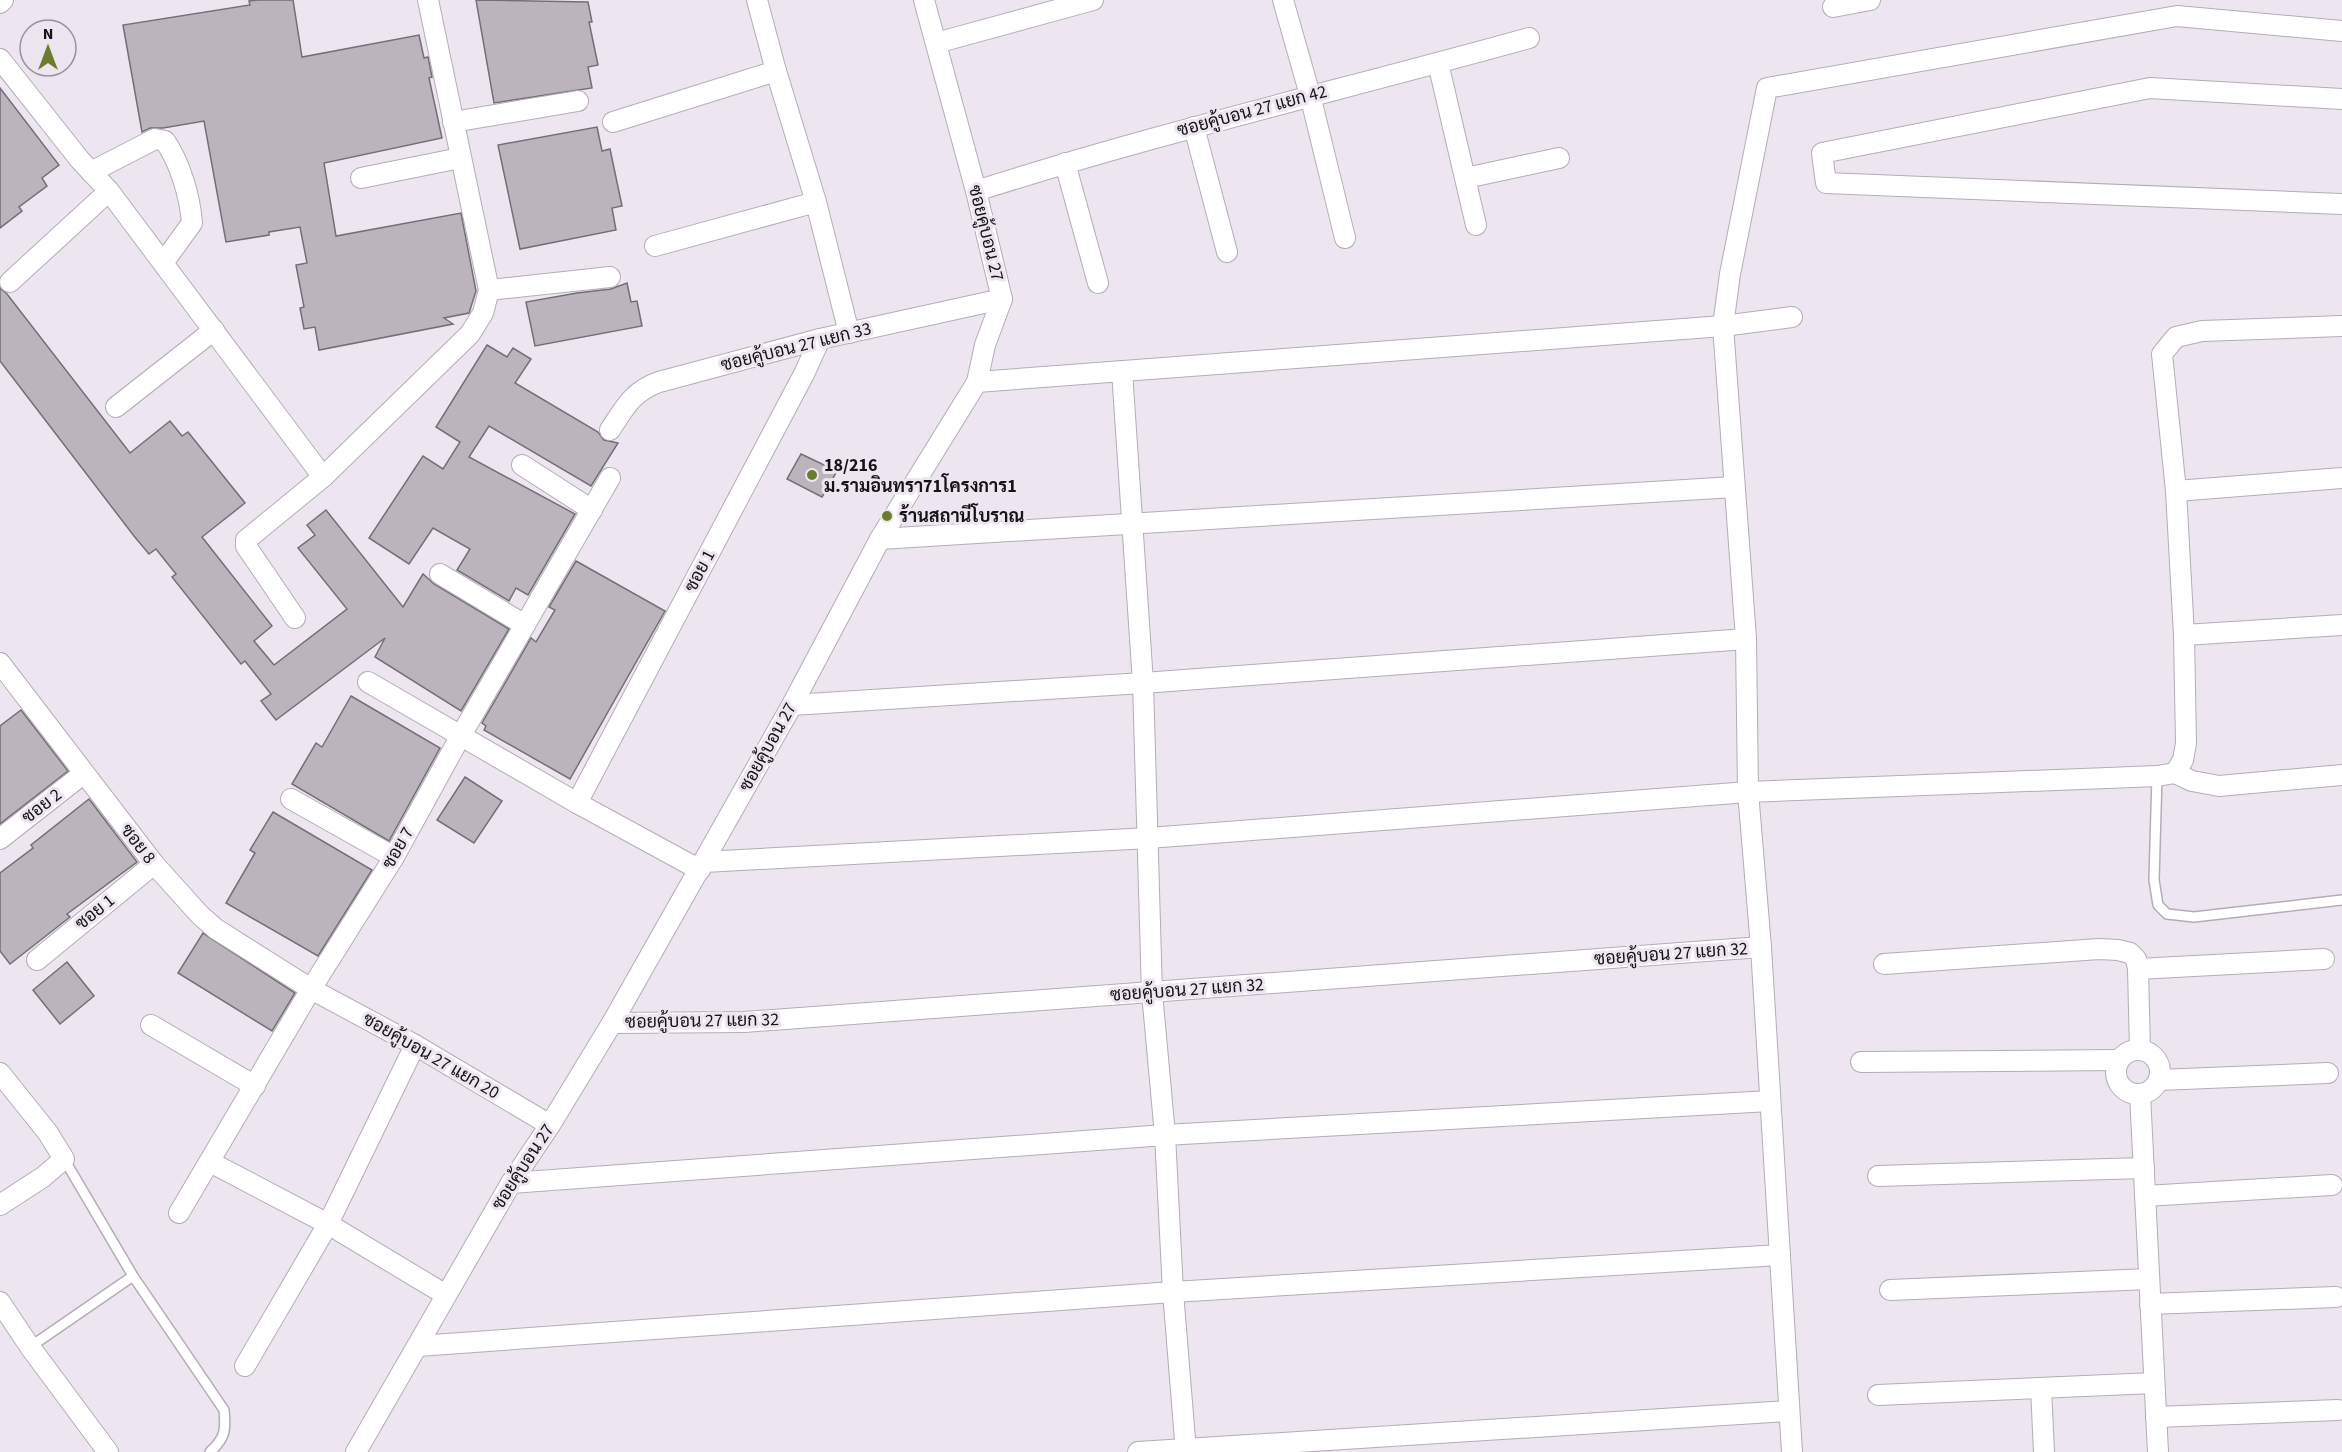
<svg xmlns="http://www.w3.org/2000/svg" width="2342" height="1452" viewBox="0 0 2342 1452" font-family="'Source Sans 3',Sarabun,sans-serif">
<rect width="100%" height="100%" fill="#ede6f0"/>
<!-- building -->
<g fill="#bbb4bd" stroke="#746e77" stroke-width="1.5">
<polygon points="258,0 293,0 302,57 419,35 424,58 428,57 432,77 429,78 442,138 324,163 336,236 461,213 476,291 469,313 444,318 453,324 319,350 315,327 304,329 300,308 304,307 296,265 307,263 300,227 269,232 269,235 226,242 204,121 163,128 150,128 142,132 123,25 250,5 249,1"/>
<polygon points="476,0 588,2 592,22 589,22 598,65 588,67 592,88 494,103"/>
<polygon points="0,88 59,165 42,178 47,186 19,207 22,211 0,228"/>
<polygon points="597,127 602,151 610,149 622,206 612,208 616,230 520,249 498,145"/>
<polygon points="627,283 631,302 637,301 642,326 535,346 526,302 577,293 611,289"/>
<polygon points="0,288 7,294 130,453 170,421 182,436 188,432 245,503 202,537 272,626 254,641 274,665 347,609 298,548 315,535 307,525 326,510 403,607 423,574 434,584 509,629 461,711 375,657 385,638 276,720 261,701 271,694 245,661 241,664 172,577 176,574 156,549 149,554 134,536 0,361"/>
<polygon points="487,345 507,357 513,348 531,359 515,383 598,432 604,440 618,443 591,486 489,426 469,457 575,514 528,595 516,588 509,601 457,570 470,549 433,528 409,564 369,538 423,456 443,469 460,442 436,427"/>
<polygon points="801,454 837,471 822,497 787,479"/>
<polygon points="576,561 665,611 570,779 484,730 486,726 482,723 531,638 536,642 555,610 549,607"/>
<polygon points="351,696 440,748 389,841 292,784 316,743 322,747"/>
<polygon points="21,710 68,771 0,824 0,726"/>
<polygon points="465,777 502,801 474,843 437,820"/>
<polygon points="89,799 137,862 67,914 70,917 10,964 0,951 0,873 33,848 31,845"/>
<polygon points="273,812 372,870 318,956 226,903 255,853 250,850"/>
<polygon points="203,933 295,993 272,1031 178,973"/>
<polygon points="67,962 94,996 60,1024 33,990"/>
</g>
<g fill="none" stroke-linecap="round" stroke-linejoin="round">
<!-- service casing -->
<g stroke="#b4adb7" stroke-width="12">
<g id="service">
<polyline points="2157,776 2154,880 2158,905 2167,914 2194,917 2342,900"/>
<path d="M64,1159L133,1276L224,1410C226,1431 225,1438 210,1452"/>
<polyline points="30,1347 133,1276"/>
</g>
</g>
<!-- minor casing -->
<g stroke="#b4adb7" stroke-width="22">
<g id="minor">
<polyline points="757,0 776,71 816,202 849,333"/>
<polyline points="1283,0 1310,95 1345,238"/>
<polyline points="0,3 3,0"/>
<polyline points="1833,7 1870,0"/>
<polyline points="936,43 1093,0"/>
<polyline points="0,59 80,160 109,191 323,477"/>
<polyline points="1438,63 1476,225"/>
<polyline points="2342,99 2150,88 1822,153 1826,183 2342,204"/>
<polyline points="453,122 578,101"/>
<polyline points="613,122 776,71"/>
<polyline points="1194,127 1227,252"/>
<polyline points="1065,163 1098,283"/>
<path d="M91,172L155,139L165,141C180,163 190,196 192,223L163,263"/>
<polyline points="361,178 460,158"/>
<polyline points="1466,178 1559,158"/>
<path d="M976,191C1158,133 1345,89 1529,38"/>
<polyline points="655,246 816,202"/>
<polyline points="10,282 109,191"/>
<polyline points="489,290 610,277"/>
<polyline points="1122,371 1143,683 1152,993 1165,1135 1173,1292 1186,1452"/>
<polyline points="977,382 1723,326 1792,317"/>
<polyline points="116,407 214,330"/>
<path d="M610,430C625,407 633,391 659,382L820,339L1002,299"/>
<polyline points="522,465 592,510"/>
<polyline points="2176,491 2342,478"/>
<polyline points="880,539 1734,487"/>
<polyline points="440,574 525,625"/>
<polyline points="295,618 246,546 246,540 323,477 470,334 483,313 489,290 428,0"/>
<polyline points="2184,635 2342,625"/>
<polyline points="0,663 154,864 200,915 216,929 311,989 415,1045 550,1125"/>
<polyline points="368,682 577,803 700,870"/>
<polyline points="792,705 1143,683 1746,639"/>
<polyline points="2175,773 2183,760 2186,743 2184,635 2176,491 2162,354 2176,337 2202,331 2342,326"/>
<polyline points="291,799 394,857"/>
<polyline points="577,803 804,374 820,339"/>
<polyline points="0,839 83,774"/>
<polyline points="704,862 1149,838 1748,792 2157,776 2175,773 2192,781 2219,786 2342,775"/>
<polyline points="37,960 154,864"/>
<polyline points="1884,964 2099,949 2118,950 2130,953 2136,959 2138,969 2140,1050"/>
<polyline points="2138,969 2324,959"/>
<polyline points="612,1023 744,1022 1761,947"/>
<polyline points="151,1025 255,1086"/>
<circle cx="2138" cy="1072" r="22"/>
<polyline points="1861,1062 2119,1060"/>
<polyline points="0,1073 48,1133 64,1159 43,1177 0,1205"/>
<polyline points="2159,1080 2328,1073"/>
<polyline points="2140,1094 2158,1452"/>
<polyline points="210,1162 328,1224 446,1295"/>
<polyline points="1878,1176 2144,1168"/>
<polyline points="511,1183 1165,1135 1770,1101"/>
<polyline points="2145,1196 2332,1185"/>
<polyline points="179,1213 311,989 394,857 460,737 610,478"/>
<polyline points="1890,1290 2149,1279"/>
<polyline points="0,1302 30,1347 108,1452"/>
<polyline points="2150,1304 2336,1297"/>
<polyline points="418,1346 1173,1292 1780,1255"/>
<polyline points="245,1366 328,1224 415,1045"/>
<polyline points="2041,1388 2044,1452"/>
<polyline points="1878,1395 2154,1383"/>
<polyline points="2156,1417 2338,1410"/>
<polyline points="356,1452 511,1183 550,1125 612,1023 792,705 880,539 977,382 985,345 1002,299 976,191 924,0"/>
<polyline points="1138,1452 1789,1411"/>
<polyline points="1792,1452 1761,947 1748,792 1746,639 1723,326 1730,274 1767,88 2177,16 2342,31"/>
</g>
</g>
<!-- service -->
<use href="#service" stroke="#fff" stroke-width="9"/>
<!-- minor -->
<use href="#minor" stroke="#fff" stroke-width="20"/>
</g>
<!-- markers -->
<g fill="#6b7d2c" stroke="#ede6f0" stroke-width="2">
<circle cx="812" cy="475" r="6"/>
<circle cx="887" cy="516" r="6"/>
</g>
<g text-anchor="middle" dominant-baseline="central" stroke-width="6" stroke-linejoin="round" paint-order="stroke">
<!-- street labels -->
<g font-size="18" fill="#161317" stroke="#ede6f0">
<text transform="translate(1252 111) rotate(-15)">ซอยคู้บอน 27 แยก 42</text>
<text transform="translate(986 233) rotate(76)">ซอยคู้บอน 27</text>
<text transform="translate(796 347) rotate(-14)">ซอยคู้บอน 27 แยก 33</text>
<text transform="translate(700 571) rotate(-62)">ซอย 1</text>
<text transform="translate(768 747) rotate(-61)">ซอยคู้บอน 27</text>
<text transform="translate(42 806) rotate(-38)">ซอย 2</text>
<text transform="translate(138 844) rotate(52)">ซอย 8</text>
<text transform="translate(398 848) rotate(-60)">ซอย 7</text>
<text transform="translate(95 912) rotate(-39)">ซอย 1</text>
<text transform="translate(1671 954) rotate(-4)">ซอยคู้บอน 27 แยก 32</text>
<text transform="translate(1187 990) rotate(-4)">ซอยคู้บอน 27 แยก 32</text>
<text transform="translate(702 1021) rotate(-1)">ซอยคู้บอน 27 แยก 32</text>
<text transform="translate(431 1056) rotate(30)">ซอยคู้บอน 27 แยก 20</text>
<text transform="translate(523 1167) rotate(-57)">ซอยคู้บอน 27</text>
</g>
<!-- poi labels -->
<g font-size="18" font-weight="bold" fill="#161317" stroke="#ede6f0" text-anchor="start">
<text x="824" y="465">18/216<tspan x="824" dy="21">ม.รามอินทรา71โครงการ1</tspan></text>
<text x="899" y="516">ร้านสถานีโบราณ</text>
</g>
</g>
<!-- north arrow -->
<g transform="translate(48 48)"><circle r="28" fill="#ede6f0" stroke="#979299" stroke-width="1.5"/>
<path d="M0-4.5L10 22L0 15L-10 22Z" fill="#6b7d2c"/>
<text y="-9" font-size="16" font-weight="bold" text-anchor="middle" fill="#161317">N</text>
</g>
</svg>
